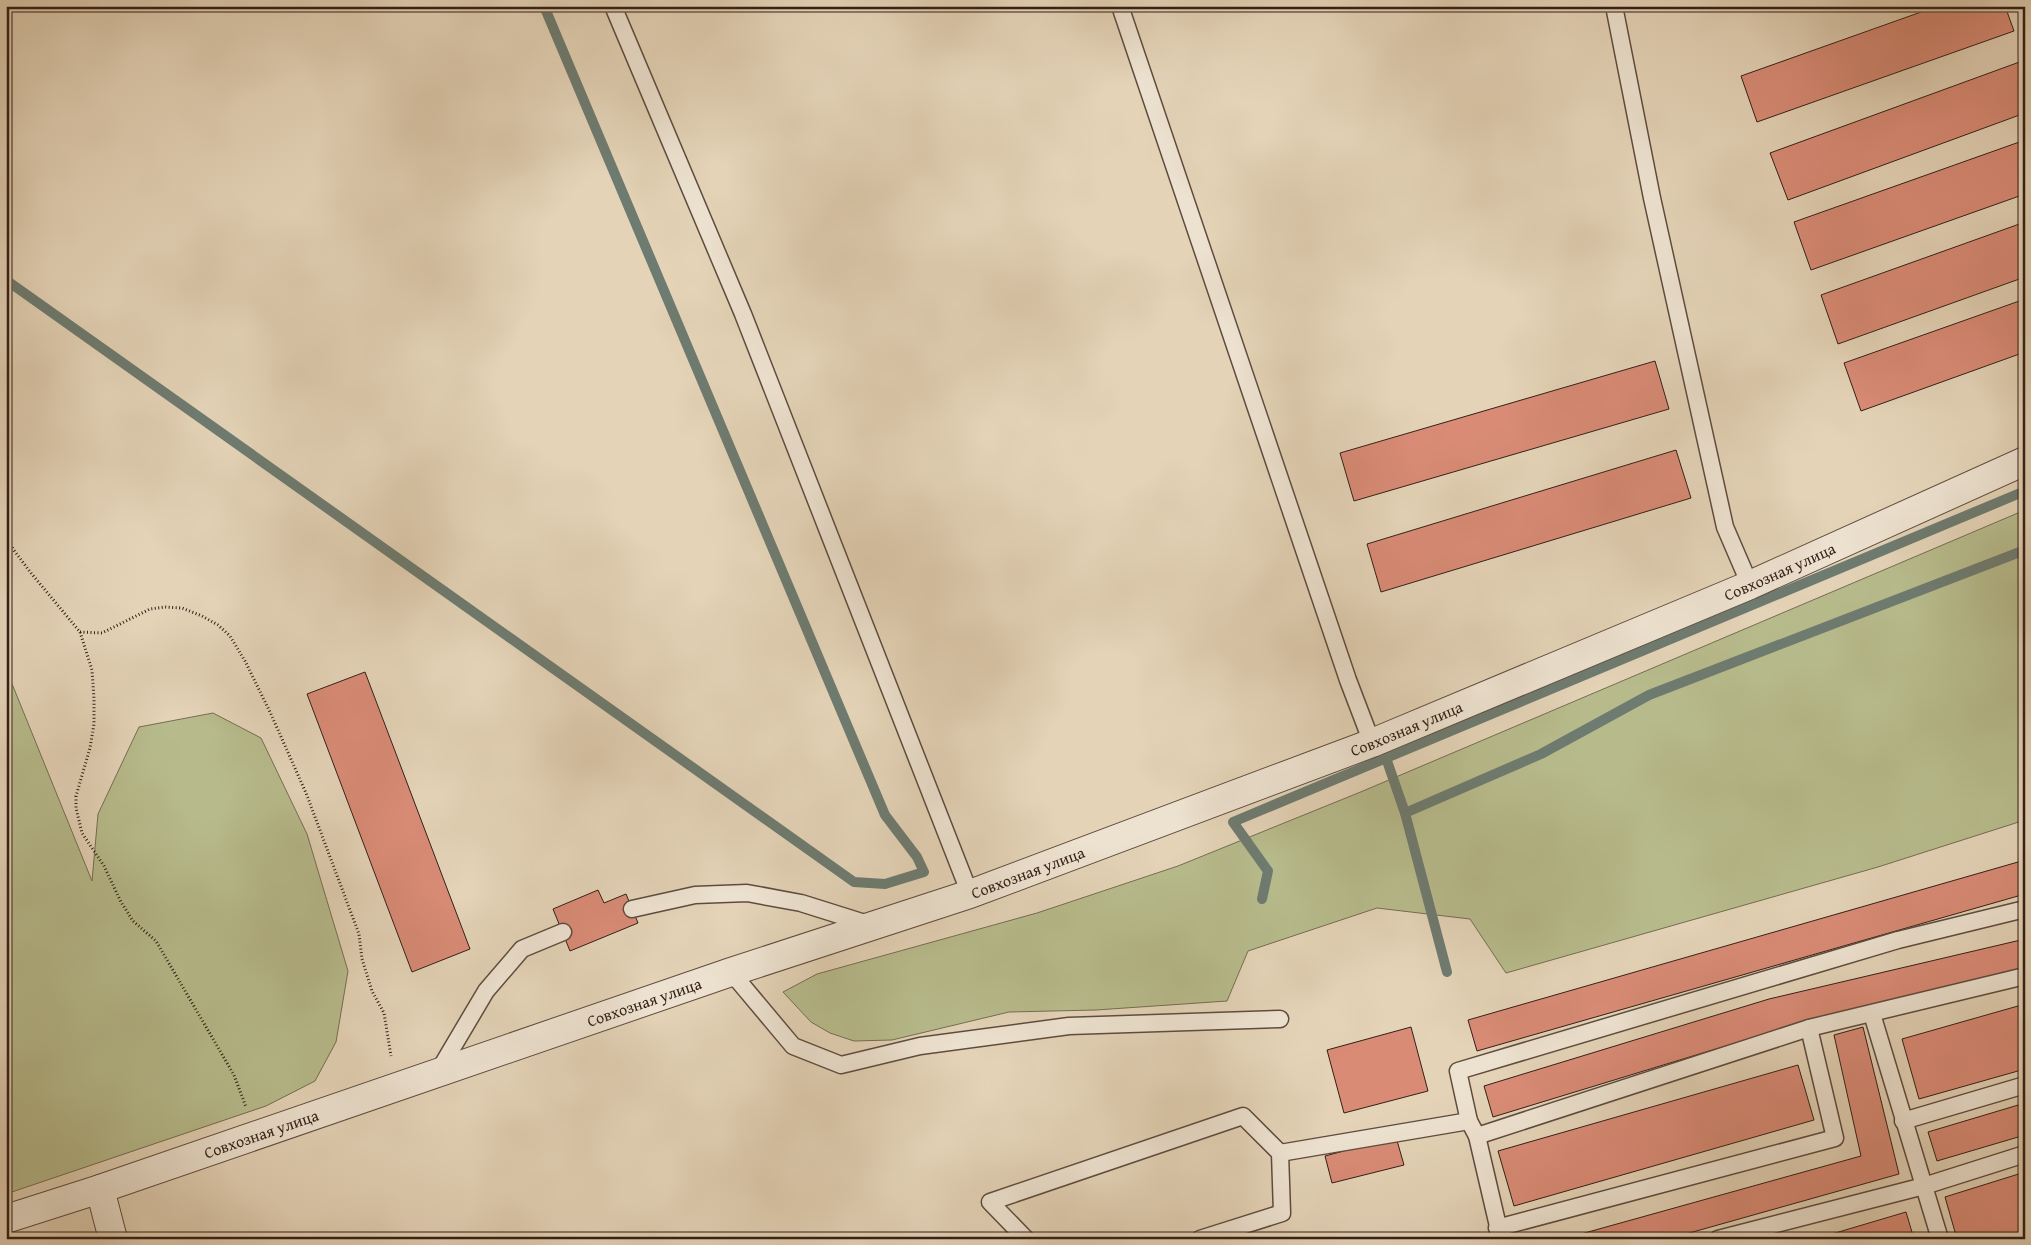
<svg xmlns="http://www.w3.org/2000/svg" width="2031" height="1245" viewBox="0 0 2031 1245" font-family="'Gentium Book Plus',serif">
<rect width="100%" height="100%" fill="#e4d3b7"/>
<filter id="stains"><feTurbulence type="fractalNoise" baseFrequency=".004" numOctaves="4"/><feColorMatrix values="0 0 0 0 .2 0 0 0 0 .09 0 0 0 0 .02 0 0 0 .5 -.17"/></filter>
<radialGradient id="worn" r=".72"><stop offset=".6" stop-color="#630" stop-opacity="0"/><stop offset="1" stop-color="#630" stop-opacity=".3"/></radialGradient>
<!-- green -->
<g fill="#b7bb8c" stroke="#756d52">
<polygon points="2025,510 2025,820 1878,867 1506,973 1470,919 1377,908 1248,951 1227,1001 1096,1010 1009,1012 892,1040 854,1041 830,1033 811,1022 783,992 817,974 1037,913 1178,866 1363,791"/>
<polygon points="6,669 92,881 98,814 139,727 213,713 261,738 307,834 348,971 336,1042 315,1081 266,1106 6,1194"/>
</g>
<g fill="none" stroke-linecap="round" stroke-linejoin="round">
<!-- stream -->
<g stroke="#6e7b70" stroke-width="10">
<polyline points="6,280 854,882 885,884 924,872 917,857 885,815 544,6"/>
<polyline points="1386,758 1405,813 1447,972"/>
<polyline points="1405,813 1541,754 1649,695 2025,550"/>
<polyline points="1262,899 1268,871 1233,822 2025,491"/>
</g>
</g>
<!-- building -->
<g fill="#d98b76" stroke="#331f17">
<polygon points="1938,6 2005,6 2014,31 1757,122 1741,76"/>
<polygon points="2025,60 2025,113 1788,200 1770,153"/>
<polygon points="2025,140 2025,194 1811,270 1794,222"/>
<polygon points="2025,222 2025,277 1838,344 1821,295"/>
<polygon points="2025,299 2025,352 1861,411 1844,363"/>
<polygon points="1655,361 1669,409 1354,501 1340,453"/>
<polygon points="1676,450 1691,498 1381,592 1367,544"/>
<polygon points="365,672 470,949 412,972 307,694"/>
<polygon points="2025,860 2025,894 1477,1051 1468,1020"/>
<polygon points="598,890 604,903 626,894 638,923 570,951 553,909"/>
<polygon points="2025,939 2025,968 1778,1030 1493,1117 1484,1086 1769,999"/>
<polygon points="2025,1004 2025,1069 1919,1099 1902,1039"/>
<polygon points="1411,1027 1428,1091 1344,1113 1327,1050"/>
<polygon points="1863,1027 1899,1174 1668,1239 1563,1239 1861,1156 1834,1035"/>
<polygon points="1798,1065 1814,1120 1514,1206 1498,1151"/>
<polygon points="2025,1103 2025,1135 1937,1161 1928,1132"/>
<polygon points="1396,1137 1404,1165 1332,1183 1325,1156"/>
<polygon points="2025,1172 2025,1233 2005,1239 1957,1239 1945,1197"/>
<polygon points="1906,1212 1914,1239 1815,1239"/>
</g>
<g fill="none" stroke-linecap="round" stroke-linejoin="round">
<!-- service casing -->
<g stroke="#5f4c3f" stroke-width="19">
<g id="service">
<polyline points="613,6 743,314 970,894"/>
<polyline points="1120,6 1348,680 1372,743"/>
<polyline points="1614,6 1652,198 1725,527 1750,585"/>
<polyline points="632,909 695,895 747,893 801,903 871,925"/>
<polyline points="731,972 793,1046 841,1065 920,1046 1069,1026 1280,1019"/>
<polyline points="1872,1014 1940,1239"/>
<polyline points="438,1072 486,991 522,949 563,932"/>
<polyline points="1903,1121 2025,1085"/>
<polyline points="1477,1136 1809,1028"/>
<polyline points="1280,1153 1469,1121"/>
<polyline points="1497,1228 1835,1138 1809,1028 2025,976"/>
<polyline points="1026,1239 990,1202 1243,1116 1280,1153 1282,1213 1200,1239"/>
<polyline points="1501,1239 1477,1136 1469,1121 1458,1071 1898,940 2025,909"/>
<polyline points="1718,1239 1924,1186 2025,1154"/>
</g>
</g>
<!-- minor casing -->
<g stroke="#5f4c3f" stroke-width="30">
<g id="minor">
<polyline points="100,1189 113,1239"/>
<path id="s1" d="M6,1219L100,1189L731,972L970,894L1372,743L1750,585L2025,461"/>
</g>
</g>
<!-- path -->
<g stroke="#331f17" stroke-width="3" stroke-dasharray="1 2.5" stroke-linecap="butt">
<polyline points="6,535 13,549 31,573 80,632 92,670 94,699 94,724 90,748 76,796 76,808 82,833 104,866 121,902 133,921 156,941 234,1075 246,1107"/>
<polyline points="80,632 102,633 150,609 165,607 182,608 202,616 218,625 230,636 245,661 270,712 306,793 359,934 362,959 372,991 384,1013 391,1056"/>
</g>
<!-- service -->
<use href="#service" stroke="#ede2d0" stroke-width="16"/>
<!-- minor -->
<use href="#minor" stroke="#ede2d0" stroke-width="28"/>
</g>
<g text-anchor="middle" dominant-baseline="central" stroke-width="4" stroke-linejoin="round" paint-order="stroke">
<!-- street labels -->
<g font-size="16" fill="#331f17" stroke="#ede2d0">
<text stroke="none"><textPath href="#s1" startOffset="1889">Совхозная улица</textPath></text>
<text stroke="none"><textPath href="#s1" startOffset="1484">Совхозная улица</textPath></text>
<text stroke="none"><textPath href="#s1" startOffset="1079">Совхозная улица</textPath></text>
<text stroke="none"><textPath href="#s1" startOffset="674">Совхозная улица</textPath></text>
<text stroke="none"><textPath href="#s1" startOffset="269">Совхозная улица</textPath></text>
</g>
</g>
<!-- margin -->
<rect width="2031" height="1245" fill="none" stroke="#e4d3b7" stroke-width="25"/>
<rect x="8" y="8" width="2016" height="1230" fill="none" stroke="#331f17" stroke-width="2.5"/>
<rect x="12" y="12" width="2006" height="1220" fill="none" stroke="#331f17"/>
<rect width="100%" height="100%" filter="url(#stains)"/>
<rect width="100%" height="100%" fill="url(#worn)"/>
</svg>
